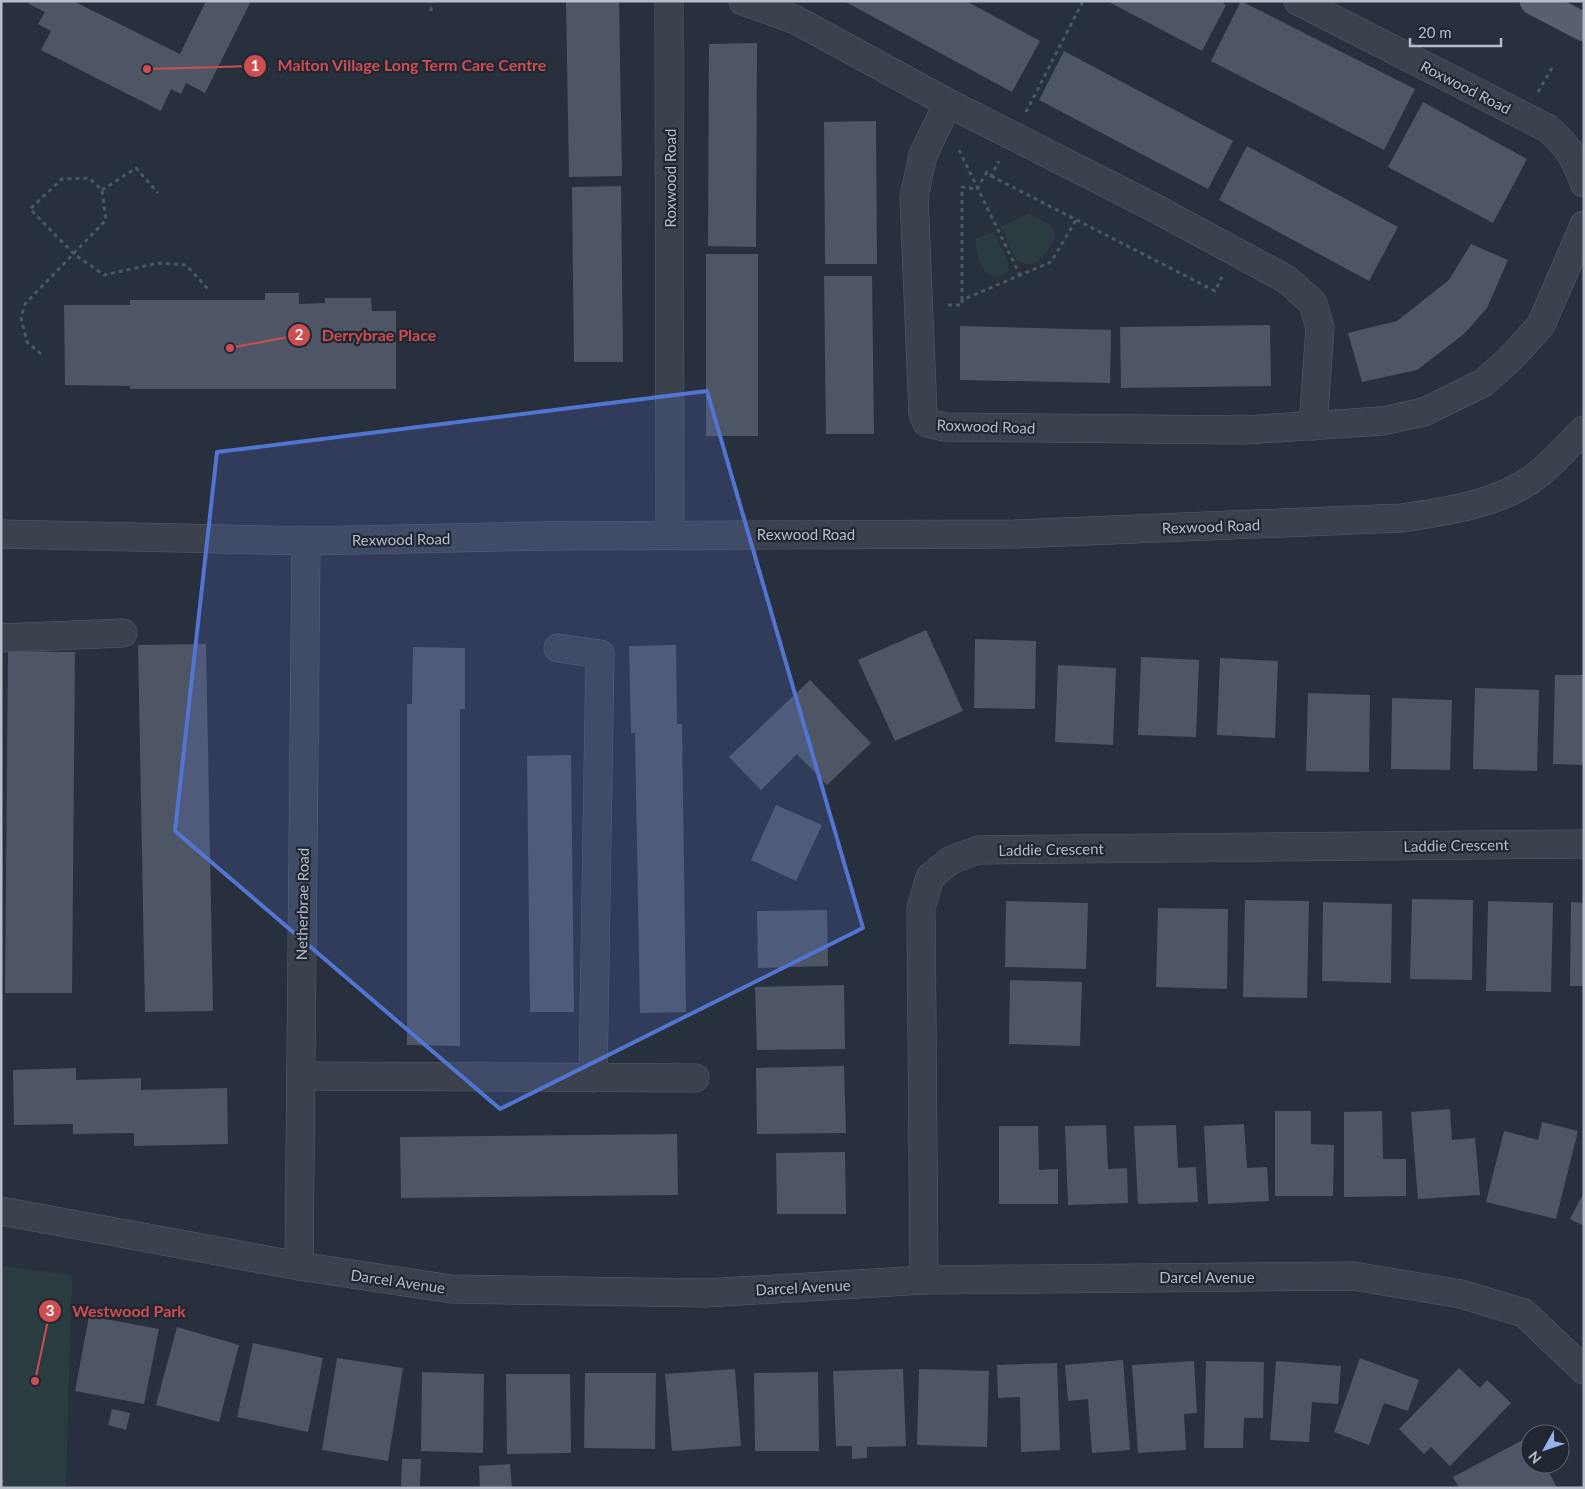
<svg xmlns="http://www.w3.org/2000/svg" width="1585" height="1489" viewBox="0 0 1585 1489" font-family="Lato,sans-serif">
<rect width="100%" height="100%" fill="#282f3d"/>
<!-- green -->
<g fill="#2a3c3f">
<path d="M1029,213L1052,226L1055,236C1047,252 1038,273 1016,260L1001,227Z"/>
<path d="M993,232L1008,262L1009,271L998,277C980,276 975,253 976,239Z"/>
<polygon points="1,1266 72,1275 66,1488 1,1488"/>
</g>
<!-- building -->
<g fill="#4e5665">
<polygon points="30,1 73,1 180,54 206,1 251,1 205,93 186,83 181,94 171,89 161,111 41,50 51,31 38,24 45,12 29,4"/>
<polygon points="566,1 619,1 622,176 569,177"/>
<polygon points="844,1 966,1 1040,41 1012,92"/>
<polygon points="1107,1 1220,1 1226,5 1202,51"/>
<polygon points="1241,1 1415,89 1384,150 1211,61"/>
<polygon points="757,43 756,247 708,246 709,44"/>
<polygon points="1064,51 1233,141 1208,189 1039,100"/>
<polygon points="1423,102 1527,159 1493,223 1388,167"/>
<polygon points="876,121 877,264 825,264 824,122"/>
<polygon points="1247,146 1398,227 1369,281 1219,200"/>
<polygon points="621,186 623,362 574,362 572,187"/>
<polygon points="1471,244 1508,260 1487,308 1464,334 1417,370 1362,382 1348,333 1397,321 1449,280"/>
<rect x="706" y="254" width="52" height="182"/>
<polygon points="824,276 872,276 874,434 826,434"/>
<polygon points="265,293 299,293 299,304 325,303 325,298 371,298 372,311 396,311 396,389 130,389 130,386 65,385 64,305 130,305 130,300 265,300"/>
<polygon points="1270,325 1271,386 1121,388 1120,327"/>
<polygon points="960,326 1111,330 1110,383 960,380"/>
<polygon points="926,630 963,711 895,741 858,660"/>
<polygon points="975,639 1036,641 1035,709 974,708"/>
<polygon points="206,644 213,1011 145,1012 138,645"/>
<polygon points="676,645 677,724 682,724 686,1012 640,1013 635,733 631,733 629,646"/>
<polygon points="413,647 465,648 465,709 460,709 460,1046 407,1045 407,704 412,704"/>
<polygon points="8,651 75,652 72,993 5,993"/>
<polygon points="1141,657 1199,660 1196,737 1138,735"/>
<polygon points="1220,658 1278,661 1275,738 1217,735"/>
<polygon points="1058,665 1116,668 1113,745 1055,742"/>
<polygon points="1555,675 1584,675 1584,765 1553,764"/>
<polygon points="810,680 871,743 827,785 797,754 761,790 729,757"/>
<polygon points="1475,688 1539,690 1537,771 1473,769"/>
<polygon points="1308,693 1370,695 1369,772 1306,771"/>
<polygon points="1392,698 1452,700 1450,770 1391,769"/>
<polygon points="571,755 574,1012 530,1012 527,756"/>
<polygon points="776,805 822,825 796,881 751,860"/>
<polygon points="1412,899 1473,900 1472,980 1410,979"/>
<polygon points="1245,900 1309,901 1307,998 1243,997"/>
<polygon points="1006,901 1088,903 1086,969 1005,967"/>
<polygon points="1488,901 1553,903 1551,992 1486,991"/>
<polygon points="1323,902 1392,904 1391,983 1322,981"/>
<polygon points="1571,902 1584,903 1584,986 1570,986"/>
<polygon points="1158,908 1228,909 1227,989 1156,987"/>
<polygon points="827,910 828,966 758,968 757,911"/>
<polygon points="1010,980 1082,982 1080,1046 1009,1044"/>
<polygon points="844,985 845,1049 757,1050 755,987"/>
<polygon points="844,1066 846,1133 757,1134 756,1068"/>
<polygon points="76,1068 76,1080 141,1078 141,1090 227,1088 228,1144 134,1146 134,1133 73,1134 73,1124 14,1125 13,1070"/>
<polygon points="1450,1109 1452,1140 1475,1138 1480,1195 1418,1199 1411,1112"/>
<polygon points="1275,1111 1311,1111 1311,1144 1334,1145 1333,1196 1275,1196"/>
<polygon points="1382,1111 1383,1159 1406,1159 1406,1196 1344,1197 1344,1112"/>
<polygon points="1542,1122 1578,1131 1556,1219 1486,1202 1504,1131 1538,1140"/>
<polygon points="1244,1124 1247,1168 1267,1167 1269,1201 1208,1204 1204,1126"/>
<polygon points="1106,1125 1108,1169 1127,1168 1128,1203 1068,1205 1065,1126"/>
<polygon points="1176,1125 1178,1168 1196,1167 1198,1202 1138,1204 1134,1126"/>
<polygon points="999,1126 1038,1126 1039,1170 1058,1169 1058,1204 999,1204"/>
<polygon points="677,1134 678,1195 401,1198 400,1137"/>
<polygon points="845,1152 846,1214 777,1214 776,1153"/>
<polygon points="1584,1192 1584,1226 1570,1219"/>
<polygon points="89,1316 159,1329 144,1404 75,1391"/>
<polygon points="177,1327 239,1345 219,1422 156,1405"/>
<polygon points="253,1343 323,1358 308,1432 237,1417"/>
<polygon points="337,1358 403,1368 388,1461 322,1450"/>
<polygon points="1360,1358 1419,1380 1408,1411 1384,1403 1369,1445 1334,1432"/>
<polygon points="1123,1360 1130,1450 1092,1453 1088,1399 1068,1401 1065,1365"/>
<polygon points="1194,1361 1197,1413 1184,1414 1186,1450 1138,1453 1132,1365"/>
<polygon points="1206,1361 1264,1362 1263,1418 1244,1418 1243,1448 1204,1448"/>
<polygon points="1276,1361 1341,1366 1338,1404 1312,1402 1309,1442 1270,1440"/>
<polygon points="1057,1363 1060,1450 1021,1452 1020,1397 998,1398 997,1365"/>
<polygon points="1459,1368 1480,1388 1487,1380 1511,1403 1450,1466 1431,1447 1424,1454 1399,1429"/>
<polygon points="735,1369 741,1446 672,1451 665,1374"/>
<polygon points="903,1369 906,1446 867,1447 867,1458 852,1459 852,1446 836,1446 833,1371"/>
<polygon points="919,1369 989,1371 987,1447 917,1445"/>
<polygon points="422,1372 484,1374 483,1453 421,1451"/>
<polygon points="818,1372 819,1451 755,1451 754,1373"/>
<polygon points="585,1373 656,1373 655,1449 584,1448"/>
<polygon points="506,1374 570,1374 571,1453 507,1454"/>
<polygon points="112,1409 130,1413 126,1430 108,1425"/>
<polygon points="1530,1436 1530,1464 1545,1464 1557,1488 1459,1488 1453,1477"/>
<polygon points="402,1459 421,1459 420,1487 401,1486"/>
<polygon points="510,1464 512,1488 480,1488 479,1466"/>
</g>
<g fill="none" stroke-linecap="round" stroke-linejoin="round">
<!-- minor casing -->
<g stroke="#565d68" stroke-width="29">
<g id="minor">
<polyline points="669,1 670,535"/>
<polyline points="743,1 796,20 948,103 1151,206 1286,279 1313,303 1320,328 1313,426"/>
<path d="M1298,1L1547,128C1567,145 1575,157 1584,183"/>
<polyline points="948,103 923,155 914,197 923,414 927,423 945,427 1245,430 1382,421 1424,412 1483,383 1511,358 1541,325 1584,225"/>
<path d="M1,534L306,541L544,536L1014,534L1402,518C1448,511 1502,504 1540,473C1555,460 1569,445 1584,430"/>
<polyline points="1,638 123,633"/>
<polyline points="558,648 600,654 593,1078"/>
<polyline points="301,1076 695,1078"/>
<polyline points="1,1211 299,1266 451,1289 706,1293 924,1280 1353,1276 1461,1294 1524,1313 1584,1370"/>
<polyline points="299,1266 306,541"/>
<polyline points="924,1280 921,908 930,877 951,860 978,850 1584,844"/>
</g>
</g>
<!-- major casing -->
<g stroke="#444b56" stroke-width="29">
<polyline id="major" points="1534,1 1584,27"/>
</g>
<!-- path -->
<g stroke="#49595d" stroke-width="3" stroke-dasharray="4 4" stroke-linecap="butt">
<polyline points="431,11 431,1"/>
<polyline points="1538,92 1552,68"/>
<polyline points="1026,112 1083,1"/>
<polyline points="959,150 1020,275"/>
<polyline points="991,176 1215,291 1222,277"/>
<polyline points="102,190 136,168 158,193"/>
<polyline points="962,300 962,187 977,189 987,172 991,176 999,161"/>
<polyline points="948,305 962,305 962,300 1051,262 1076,220"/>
<polyline points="41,354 27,342 21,318 25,304 106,220 102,190 89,178 62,179 30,209 74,254 104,275 159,263 186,265 209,290"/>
<polyline points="1,1479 2,1488"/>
</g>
<!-- minor -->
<use href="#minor" stroke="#3b424d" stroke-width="28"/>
<!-- major -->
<use href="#major" stroke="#59606d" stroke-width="28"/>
</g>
<!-- marked area -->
<path fill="#5375d2" fill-opacity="0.2" stroke="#5375d2" stroke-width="4" stroke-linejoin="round" d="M707,391L863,928L500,1109L175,831L217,452Z"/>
<g text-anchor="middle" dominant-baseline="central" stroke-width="4.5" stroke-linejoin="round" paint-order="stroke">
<!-- street labels -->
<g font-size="15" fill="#b7bdc8" stroke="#202732">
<text transform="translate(1466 87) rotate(27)">Roxwood Road</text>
<text transform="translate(670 178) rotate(-90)">Roxwood Road</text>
<text transform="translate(986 426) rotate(2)">Roxwood Road</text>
<text transform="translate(1211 526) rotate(-2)">Rexwood Road</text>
<text x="806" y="534">Rexwood Road</text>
<text transform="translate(401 539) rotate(-1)">Rexwood Road</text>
<text transform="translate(1456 845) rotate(-1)">Laddie Crescent</text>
<text transform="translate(1051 849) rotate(-1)">Laddie Crescent</text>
<text transform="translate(302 904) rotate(-89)">Netherbrae Road</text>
<text x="1207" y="1277">Darcel Avenue</text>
<text transform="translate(398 1281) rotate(8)">Darcel Avenue</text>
<text transform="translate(803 1287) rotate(-3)">Darcel Avenue</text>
</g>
</g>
<!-- callouts -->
<path fill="none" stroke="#ce4d50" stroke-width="2" d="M147 69L255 66M230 348L299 335M35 1381L50 1311"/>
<g fill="#ce4d50" stroke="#202732" stroke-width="2">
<circle cx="147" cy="69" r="5"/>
<circle cx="230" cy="348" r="5"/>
<circle cx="35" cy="1381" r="5"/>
<circle cx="255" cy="66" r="12"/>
<circle cx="299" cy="335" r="12"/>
<circle cx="50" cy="1311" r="12"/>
</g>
<g font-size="15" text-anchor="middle" font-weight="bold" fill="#fff">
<text x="255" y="71">1</text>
<text x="299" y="340">2</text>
<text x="50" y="1316">3</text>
</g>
<g font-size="16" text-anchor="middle" font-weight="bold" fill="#ce4d50" stroke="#202732" stroke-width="4.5" stroke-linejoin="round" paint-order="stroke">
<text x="412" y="71">Malton Village Long Term Care Centre</text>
<text x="379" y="341">Derrybrae Place</text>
<text x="129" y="1317">Westwood Park</text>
</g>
<!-- border -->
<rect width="1585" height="1489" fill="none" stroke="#b7bdc8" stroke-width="5"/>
<!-- north arrow -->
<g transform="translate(1545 1449) rotate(230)"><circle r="24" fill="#202732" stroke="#5c636e"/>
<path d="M0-4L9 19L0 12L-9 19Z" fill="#97b3ed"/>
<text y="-8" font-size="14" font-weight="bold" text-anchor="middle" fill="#b7bdc8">N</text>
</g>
<!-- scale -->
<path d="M1410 38v8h91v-8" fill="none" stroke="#b7bdc8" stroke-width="2.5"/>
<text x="1418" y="38" font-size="15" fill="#b7bdc8" stroke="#202732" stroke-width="4" paint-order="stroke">20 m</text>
</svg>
